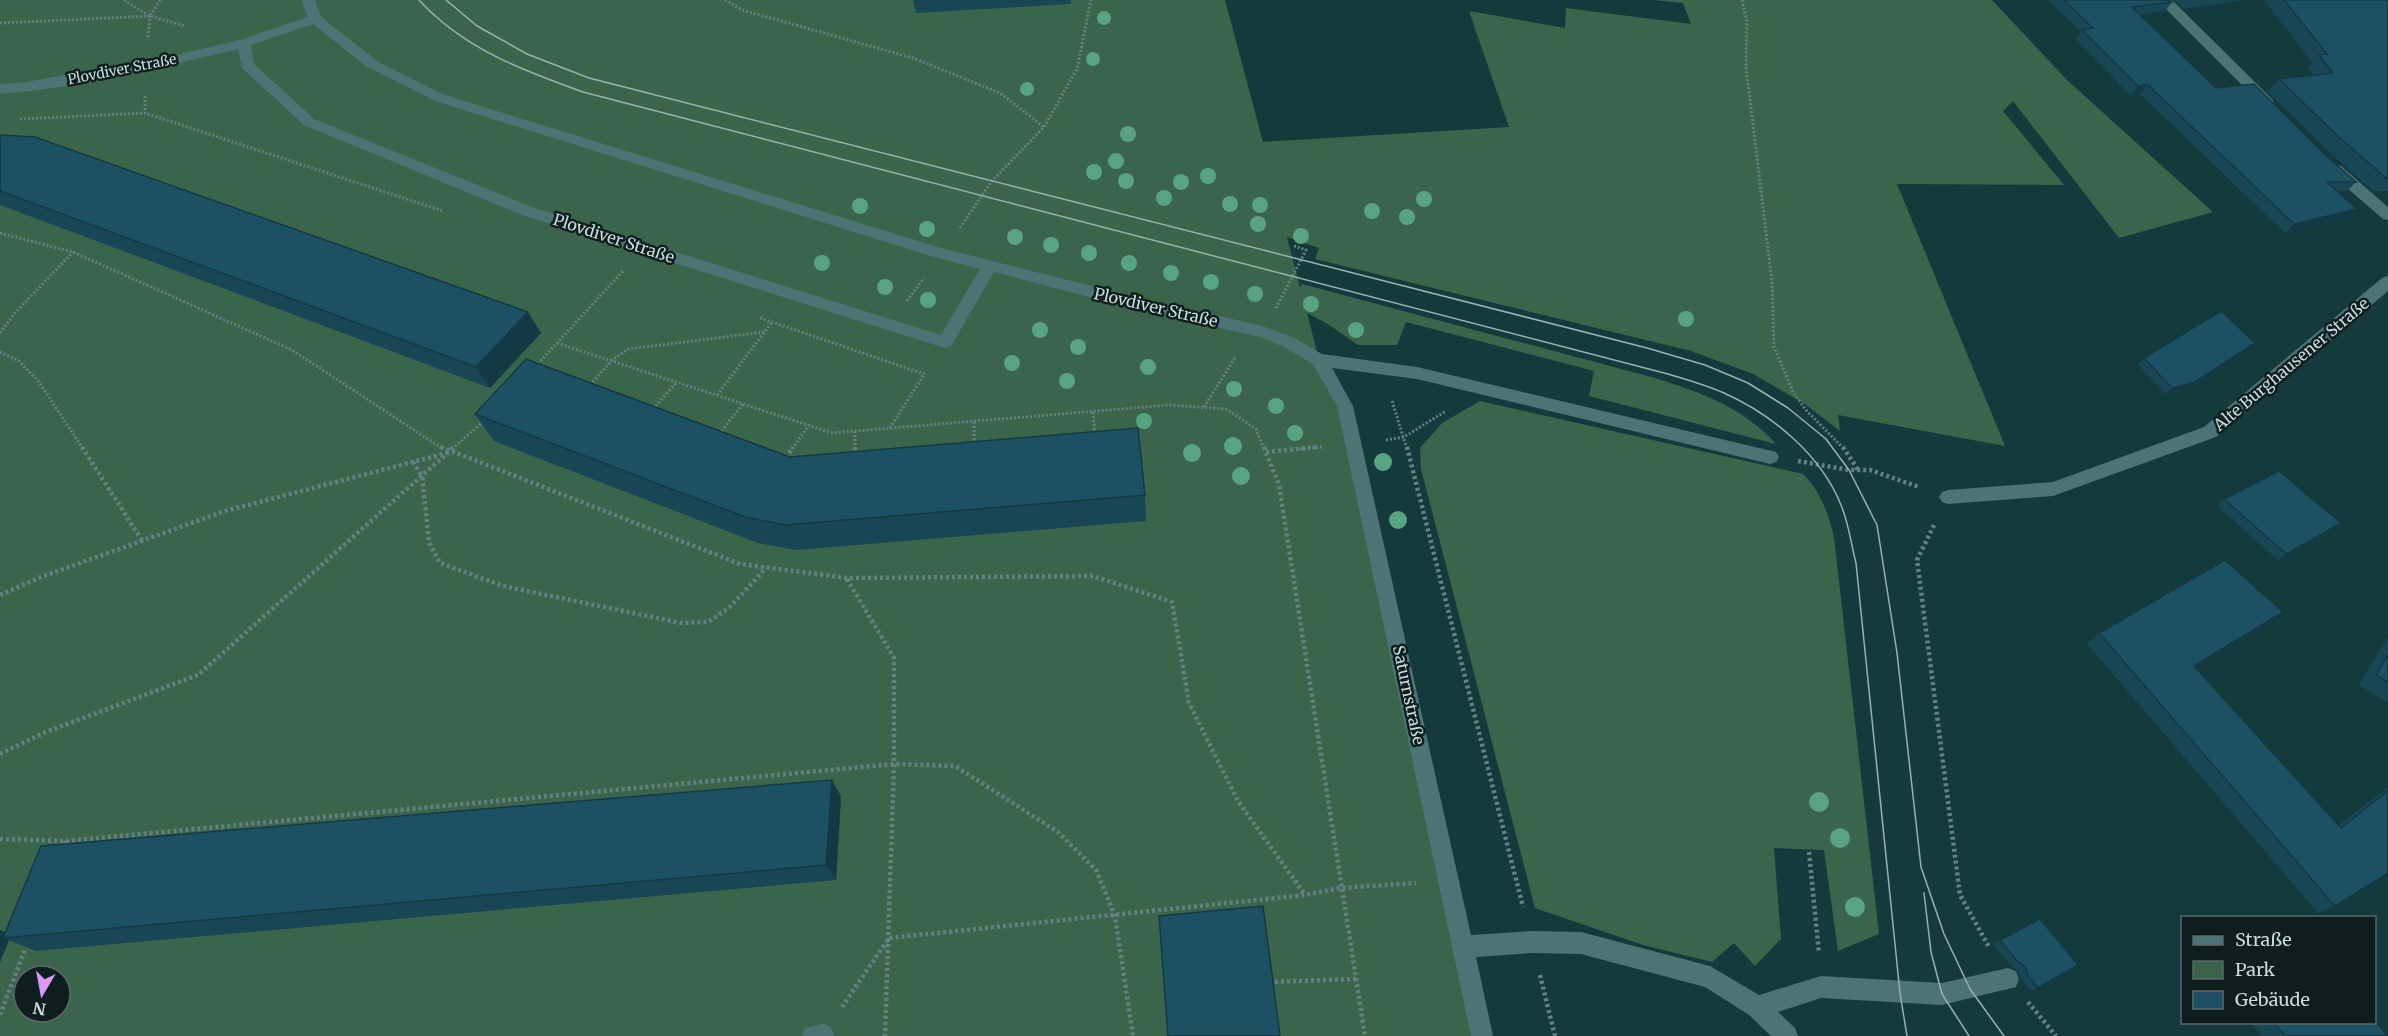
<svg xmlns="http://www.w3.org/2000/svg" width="2388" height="1036" viewBox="0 0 2388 1036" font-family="Merriweather,serif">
<rect width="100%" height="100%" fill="#143a3c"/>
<!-- green -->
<g fill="#3b654b" fill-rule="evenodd">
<path d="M0,0H1225L1263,142L1509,127L1469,11L1565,28L1566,8L1691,24L1683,3L1654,0H1992L2068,81L2213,212L2119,238L2013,101L2003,111L2064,185L1897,184L2005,446L1838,415L1840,431L1805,404L1753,374L1691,351L1315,259L1319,248L1287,237L1300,288L1302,284L1655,378C1702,393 1743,407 1776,444L1589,396L1594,371L1406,322L1397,345H1358L1326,323L1307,313L1319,360L1346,406L1482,1036H0ZM24,976H60V1012H24Z"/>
<path d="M1480,401L1803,474C1821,492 1828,513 1834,537L1879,934L1838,951L1824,850L1774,848L1781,939L1755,966L1734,943L1712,962L1643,945L1535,908L1421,469L1420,448L1442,423Z"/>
</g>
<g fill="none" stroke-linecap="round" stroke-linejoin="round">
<!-- path-far1 -->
<g stroke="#638182" stroke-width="3" stroke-dasharray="2 2" stroke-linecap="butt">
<polyline points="124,0 149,16"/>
<polyline points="160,0 150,16 185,26"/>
<polyline points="725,0 742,10 913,58 1000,93 1044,127"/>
<polyline points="1742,0 1747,22 1746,67 1772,282 1774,347 1793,392 1806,410 1844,449"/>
<polyline points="0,23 150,16"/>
<polyline points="148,37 150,16"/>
<polyline points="145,96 145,113"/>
<polyline points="20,119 145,113 443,211"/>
<polyline points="960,228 991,182 1044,127 1077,69 1091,0"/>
<polyline points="0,233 73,252 292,350 443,449"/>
<polyline points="907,301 924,278"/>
<polyline points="1276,308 1306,250 1294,246"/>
<polyline points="760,318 924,374"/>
<polyline points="0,333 14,314 73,252"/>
<polyline points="557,343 832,433 1169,405 1226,409 1256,429 1264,449"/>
<polyline points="0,352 19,361 39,382 83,449"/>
<polyline points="535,367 623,271"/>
<polyline points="590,385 612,360 628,349 765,332"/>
<polyline points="717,395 772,322"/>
<polyline points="1392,401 1407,449"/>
<polyline points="1204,407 1236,356"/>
<polyline points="653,409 677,382"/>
<polyline points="1093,412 1095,434"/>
<polyline points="974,422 974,444"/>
<polyline points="890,428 925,373"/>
<polyline points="855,431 855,449"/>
<polyline points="719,434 743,404"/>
<polyline points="1386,440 1404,437 1446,411"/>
<polyline points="452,449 484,421"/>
<polyline points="792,449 809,425"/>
<polyline points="1300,449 1322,447"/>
</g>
<!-- path -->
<g stroke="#638182" stroke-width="4.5" stroke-dasharray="3 3" stroke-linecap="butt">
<polyline points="82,447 143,542"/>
<polyline points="441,447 740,564 846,578 1093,576 1172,602 1189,703 1238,801 1305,895"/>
<polyline points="855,447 855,454"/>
<polyline points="1264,447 1279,485 1365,1036"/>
<polyline points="1407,447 1523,907"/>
<polyline points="1843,447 1858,470"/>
<polyline points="1266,452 1317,447"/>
<polyline points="786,458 793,447"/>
<polyline points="1798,461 1849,470 1870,470 1919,487"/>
<polyline points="413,462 422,476 429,542 440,563 503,586 681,623 708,622 729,608 766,568"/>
<polyline points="1934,525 1917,560 1960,895 1989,947"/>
<polyline points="847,579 894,658 894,764 885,1036"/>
<polyline points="0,595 41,577 225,511 447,453"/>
<polyline points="0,754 46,732 198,675 454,447"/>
<polyline points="0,839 66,841 63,849"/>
<polyline points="66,841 894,764 955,766 1058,832 1096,870 1115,916 1133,1036"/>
<polyline points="1809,852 1819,953"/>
<polyline points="1540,975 1555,1036"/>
<polyline points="1269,982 1356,979"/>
<polyline points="2028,1002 2056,1036"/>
<polyline points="842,1007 889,938 1305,895 1340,888 1416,883"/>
<polyline points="0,1015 25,949"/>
</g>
<!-- minor -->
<g fill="#4d7375" fill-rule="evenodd">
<path d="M301,0H315L321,17L377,61L445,95L941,248L1127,295L1263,326L1296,339L1322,354L1417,367L1776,452L1779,457L1776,462L1770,464L1417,379L1332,368L1353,406L1471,935L1532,931L1581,932L1710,966L1759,995L1821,976L1942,983L2008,968L2016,971L2019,979L2016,987L1942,1005L1821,998L1778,1012L1795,1028L1798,1036H1771L1749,1015L1705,987L1581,954L1532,953L1476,957L1493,1036H1471L1337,406L1313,364L1284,347L1260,337L1127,307L994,272L951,346L945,348L522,215L304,125L242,68L238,49C163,67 77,88 0,94V84L26,82L176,55L240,40L308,17ZM313,24L367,67L435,101L934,257L980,269L941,335L532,207L314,119L254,64L251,45Z"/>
<polygon points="2157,0 2172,0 2272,99 2274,102 2272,105 2262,105"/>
<polygon points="2336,165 2341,166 2388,207 2388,220 2383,219 2331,174 2329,170"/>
<polygon points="2388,276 2388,291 2216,437 2053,496 1948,504 1942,502 1939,497 1942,492 1948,490 2053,482 2204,427 2382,278"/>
<polygon points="823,1024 831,1027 834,1036 802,1036 805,1028"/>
</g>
<!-- tram -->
<g stroke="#99b1b2" stroke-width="1.5">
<path d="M419,0C464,49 522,70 583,92L1668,374C1687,380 1706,385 1724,393C1773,415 1821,455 1841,505C1849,524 1851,544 1856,563L1900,993L1907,1036"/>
<polyline points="446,0 477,26 527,54 589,78 1647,348 1705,365 1748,383 1788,408 1826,439 1849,470 1877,525 1897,653 1921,867 1944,934 1970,989 2004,1036"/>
<polyline points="1924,893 1931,952 1942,994 1969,1036"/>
</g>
</g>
<!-- trees -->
<g fill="#58a380">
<circle cx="1104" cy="18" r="7"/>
<circle cx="1093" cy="59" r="7"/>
<circle cx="1027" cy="89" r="7"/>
<circle cx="1128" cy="134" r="8"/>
<circle cx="1116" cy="161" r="8"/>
<circle cx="1094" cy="172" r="8"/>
<circle cx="1208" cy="176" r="8"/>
<circle cx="1126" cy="181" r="8"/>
<circle cx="1181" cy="182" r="8"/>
<circle cx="1164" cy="198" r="8"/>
<circle cx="1424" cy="199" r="8"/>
<circle cx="1230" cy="204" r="8"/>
<circle cx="1260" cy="205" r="8"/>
<circle cx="860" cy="206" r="8"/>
<circle cx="1372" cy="211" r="8"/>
<circle cx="1407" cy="217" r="8"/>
<circle cx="1258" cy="224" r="8"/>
<circle cx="927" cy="229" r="8"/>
<circle cx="1301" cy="236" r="8"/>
<circle cx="1015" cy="237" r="8"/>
<circle cx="1051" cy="245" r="8"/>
<circle cx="1089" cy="253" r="8"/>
<circle cx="822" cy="263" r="8"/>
<circle cx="1129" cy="263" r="8"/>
<circle cx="1171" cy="273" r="8"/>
<circle cx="1211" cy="282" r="8"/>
<circle cx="885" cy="287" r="8"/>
<circle cx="1255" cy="294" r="8"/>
<circle cx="928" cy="300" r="8"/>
<circle cx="1311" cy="304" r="8"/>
<circle cx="1686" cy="319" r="8"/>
<circle cx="1040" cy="330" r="8"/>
<circle cx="1356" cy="330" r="8"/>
<circle cx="1078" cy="347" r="8"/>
<circle cx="1012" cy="363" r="8"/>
<circle cx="1148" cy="367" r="8"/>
<circle cx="1067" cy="381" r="8"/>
<circle cx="1234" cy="389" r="8"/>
<circle cx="1276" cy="406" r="8"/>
<circle cx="1144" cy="421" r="8"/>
<circle cx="1295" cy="433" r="8"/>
<circle cx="1233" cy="446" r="9"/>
<circle cx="1192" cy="453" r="9"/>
<circle cx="1383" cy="462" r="9"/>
<circle cx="1241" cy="476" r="9"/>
<circle cx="1398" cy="520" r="9"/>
<circle cx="1819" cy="802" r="10"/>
<circle cx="1840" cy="838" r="10"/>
<circle cx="1855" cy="907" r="10"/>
</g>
<!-- wall -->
<g fill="#184655">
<polygon points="913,0 1071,0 1071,4 916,13"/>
<polygon points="2048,0 2170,0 2172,2 2165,11 2140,15 2216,88 2324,154 2356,182 2347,191 2337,191 2348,219 2285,233 2140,94 2131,96 2076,39 2081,32"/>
<polygon points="2174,0 2244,0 2184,9"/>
<polygon points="2264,0 2388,0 2388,191 2373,191 2329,152 2268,92 2279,79 2313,75 2308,68 2312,63"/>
<polygon points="0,135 541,333 490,388 0,205"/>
<polygon points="2248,350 2189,388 2166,394 2138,365 2144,358"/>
<polygon points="475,414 790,457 1145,495 1146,521 796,550 758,543 494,441"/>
<polygon points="2224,499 2333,529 2278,560 2217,506"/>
<polygon points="2269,623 2195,667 2339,825 2388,787 2388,873 2335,906 2318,913 2087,644 2099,633"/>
<polygon points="2388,637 2388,703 2359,685"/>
<polygon points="841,796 836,880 36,951 9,940 0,962 0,930 5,932"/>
<polygon points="2040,919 2038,988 2031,991 2021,979 2018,970 2012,967 1993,944"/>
<polygon points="2251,1023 2374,1023 2388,1036 2262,1036"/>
</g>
<!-- shaded-wall -->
<g fill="#143945">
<polygon points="2147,84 2140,94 2131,96 2138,86"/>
<polygon points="2357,209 2348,219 2285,233 2294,224"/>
<polygon points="528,312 541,333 490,388 476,367"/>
<polygon points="2255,343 2248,350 2189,388 2166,394 2172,388"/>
<polygon points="2341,523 2333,529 2278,560 2286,554"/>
<polygon points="2283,612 2269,623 2180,676 2194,666"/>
<polygon points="832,780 841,796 836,880 826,865"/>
<polygon points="0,930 11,935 3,938 9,940 0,962"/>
</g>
<!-- building -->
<g fill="#1c5163" stroke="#143945" stroke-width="1.5">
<polygon points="2064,0 2170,0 2172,2 2132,7 2216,88 2254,84 2324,154 2356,182 2327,182 2357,209 2294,224 2147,84 2138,86 2082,30 2093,28"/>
<polygon points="2284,0 2388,0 2388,178 2386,178 2341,139 2279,79 2333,73 2319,55 2327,54"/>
<polygon points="0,135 35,137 528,312 476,367 0,191"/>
<polygon points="2221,311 2255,343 2195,382 2172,388 2144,358"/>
<polygon points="526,359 790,457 1138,428 1145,495 784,525 745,517 475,414"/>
<polygon points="2279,471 2341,523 2286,554 2224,499"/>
<polygon points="2225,560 2283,612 2194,666 2341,828 2388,791 2388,873 2335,906 2099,633"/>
<polygon points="2388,655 2388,682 2376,675"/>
<polygon points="832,780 826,865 3,938 41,846"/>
<polygon points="1263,906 1280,1036 1168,1036 1159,916"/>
<polygon points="2040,919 2078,965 2038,988 2028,975 2025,966 2019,963 2000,940"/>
<polygon points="2374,1020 2388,1036 2286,1036 2274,1023 2374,1023"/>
</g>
<g text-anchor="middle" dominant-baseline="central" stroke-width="5" stroke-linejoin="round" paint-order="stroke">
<!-- far-street labels -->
<g font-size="14" fill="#caddde" stroke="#0e1e1f">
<text transform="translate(122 69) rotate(-11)">Plovdiver Straße</text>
</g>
<!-- street labels -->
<g font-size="16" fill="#caddde" stroke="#0e1e1f">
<text transform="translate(614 238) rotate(18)">Plovdiver Straße</text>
<text transform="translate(1156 307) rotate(13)">Plovdiver Straße</text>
<text transform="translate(2291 364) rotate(-40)">Alte Burghausener Straße</text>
<text transform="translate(1409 695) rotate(78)">Saturnstraße</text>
</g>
</g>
<!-- legend -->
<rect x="2181" y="916" width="195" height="108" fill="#0e1e1f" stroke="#596a6b" stroke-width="1.5"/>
<rect x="2193" y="936" width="30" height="9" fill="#4d7375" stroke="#596a6b" stroke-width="1.5"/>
<text x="2235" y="946" font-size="18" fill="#caddde">Straße</text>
<rect x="2193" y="961" width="30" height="18" fill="#3b654b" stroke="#596a6b" stroke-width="1.5"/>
<text x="2235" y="976" font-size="18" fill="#caddde">Park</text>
<rect x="2193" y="991" width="30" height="18" fill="#1c5163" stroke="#596a6b" stroke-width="1.5"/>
<text x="2235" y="1006" font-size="18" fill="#caddde">Gebäude</text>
<!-- north arrow -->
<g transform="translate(42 994) rotate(190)"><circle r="28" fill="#0e1e1f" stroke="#596a6b" stroke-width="1.5"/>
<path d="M0-4.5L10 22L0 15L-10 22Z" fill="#da9af6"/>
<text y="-9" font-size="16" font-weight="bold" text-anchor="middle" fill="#caddde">N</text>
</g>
</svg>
